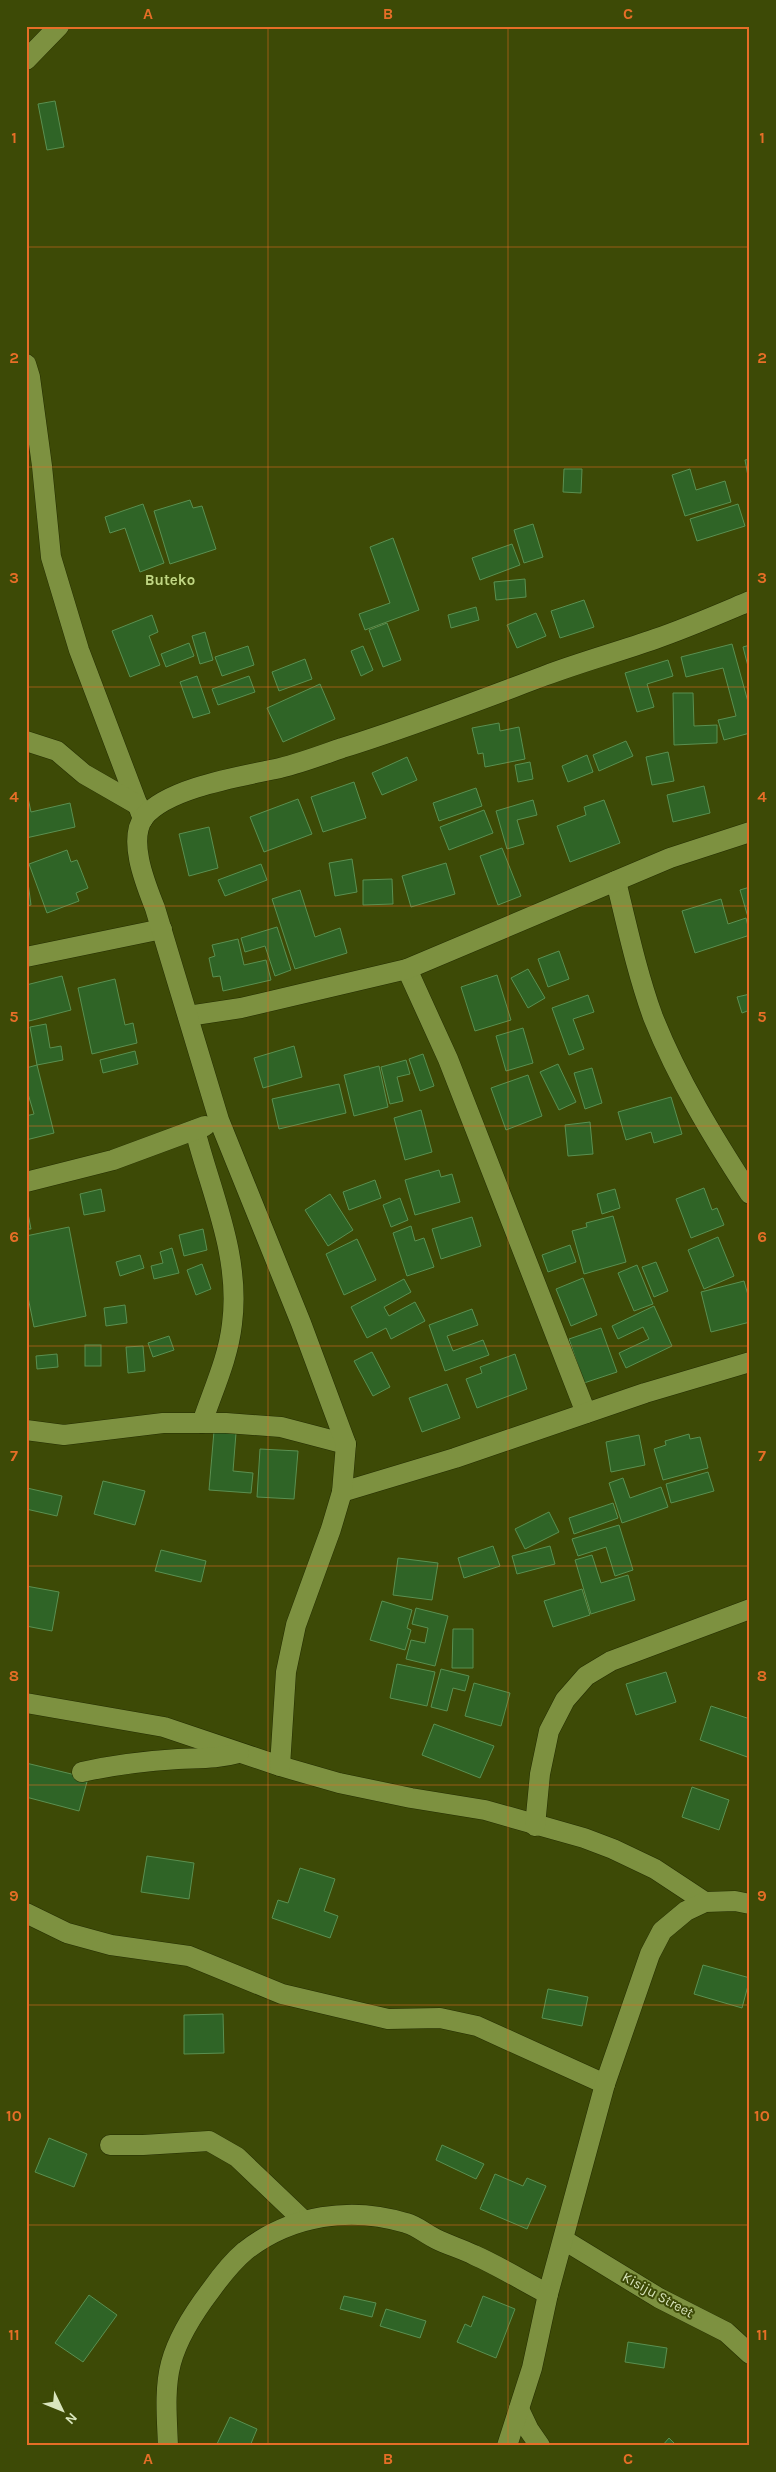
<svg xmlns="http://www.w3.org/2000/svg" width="776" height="2472" viewBox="0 0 776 2472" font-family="Karla,sans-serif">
<rect width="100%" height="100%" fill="#3d4a06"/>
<!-- building -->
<g fill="#2f6426" stroke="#5a9051">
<polygon points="55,101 64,147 47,150 38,104"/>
<polygon points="750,459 750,487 745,460"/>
<polygon points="564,469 582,469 581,493 563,492"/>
<polygon points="690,469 696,490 725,481 731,502 685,516 672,475"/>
<polygon points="190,500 193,508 202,506 216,549 170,564 154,511"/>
<polygon points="143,504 164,563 140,572 125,528 110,533 105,517"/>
<polygon points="738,504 745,526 697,541 690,519"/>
<polygon points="533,524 543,557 524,563 514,530"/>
<polygon points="393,538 419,610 365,630 359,614 390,603 370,547"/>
<polygon points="512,544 520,565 480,580 472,558"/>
<polygon points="525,579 526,597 496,600 494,582"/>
<polygon points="584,600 594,627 560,638 551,611"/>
<polygon points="476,607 479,620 451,628 448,615"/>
<polygon points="536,613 546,636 517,648 507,625"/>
<polygon points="152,615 158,632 149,636 160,665 130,677 112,631"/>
<polygon points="387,623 401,660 383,667 369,630"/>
<polygon points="205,632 213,660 200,664 192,636"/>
<polygon points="189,643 194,656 166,667 161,654"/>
<polygon points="732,644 750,709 750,733 724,740 718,720 736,716 723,668 686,677 681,657"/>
<polygon points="750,645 750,674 743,647"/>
<polygon points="248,646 254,665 222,676 215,657"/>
<polygon points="363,646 373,670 361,676 351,651"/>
<polygon points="305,659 312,679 279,691 272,672"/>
<polygon points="668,660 673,676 647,684 654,707 637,712 625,673"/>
<polygon points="197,676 210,713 193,718 180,682"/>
<polygon points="249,676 255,692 218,705 212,689"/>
<polygon points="320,684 335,719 283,742 267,708"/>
<polygon points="673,693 693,693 694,726 717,725 717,743 674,745"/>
<polygon points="499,723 500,731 519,727 525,759 485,767 483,753 478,754 472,728"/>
<polygon points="626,741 633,756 599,771 593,755"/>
<polygon points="668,752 674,781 652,785 646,757"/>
<polygon points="587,755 593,772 568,782 562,766"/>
<polygon points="407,757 417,780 382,795 372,773"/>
<polygon points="530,762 533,779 518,782 515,765"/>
<polygon points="354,782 366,818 323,832 311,797"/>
<polygon points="704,786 710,813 673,822 667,795"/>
<polygon points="476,788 482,806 439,821 433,803"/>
<polygon points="26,798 28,798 31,812 70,803 75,827 26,838"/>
<polygon points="298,799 312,834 264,852 250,817"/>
<polygon points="533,800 537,815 517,820 524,844 507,849 496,811"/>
<polygon points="604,800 620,843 570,862 557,826 586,815 584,807"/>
<polygon points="484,810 493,833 449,850 440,827"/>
<polygon points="209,827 218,868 189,876 179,834"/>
<polygon points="502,848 521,896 498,905 480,856"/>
<polygon points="67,850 71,862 77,860 88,888 76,893 79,901 47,913 29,864"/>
<polygon points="352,859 357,892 335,896 329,863"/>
<polygon points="446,863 455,894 411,907 402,876"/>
<polygon points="261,864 267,880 225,896 218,880"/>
<polygon points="27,875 31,905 26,906 26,876"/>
<polygon points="392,879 393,904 363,905 363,880"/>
<polygon points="750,887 750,924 740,890"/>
<polygon points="300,890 315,937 340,928 347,953 295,969 272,899"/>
<polygon points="721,899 728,924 746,918 750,935 695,953 682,911"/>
<polygon points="277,927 291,970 275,976 265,946 245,952 241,938"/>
<polygon points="238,939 244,965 266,960 271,980 223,991 220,976 213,977 209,958 215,956 212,945"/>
<polygon points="559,951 569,979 548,987 538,959"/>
<polygon points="528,969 545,998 528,1008 511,978"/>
<polygon points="497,975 511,1020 475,1031 461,987"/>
<polygon points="62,976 71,1010 29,1021 26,1010 26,985"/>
<polygon points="115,979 125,1025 133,1023 137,1043 92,1054 78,988"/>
<polygon points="750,994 750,1010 742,1013 737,997"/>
<polygon points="588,995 594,1012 573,1019 584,1049 569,1055 552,1008"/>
<polygon points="46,1024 50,1048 61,1046 63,1060 37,1065 30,1027"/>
<polygon points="523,1028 533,1063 506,1071 496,1036"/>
<polygon points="294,1046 302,1077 263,1088 254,1058"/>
<polygon points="135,1051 138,1064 103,1073 100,1060"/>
<polygon points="423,1054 434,1086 420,1091 409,1059"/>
<polygon points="406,1060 410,1074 397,1077 403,1101 390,1104 381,1067"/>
<polygon points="558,1064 576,1102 559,1110 540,1072"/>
<polygon points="37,1065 54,1133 26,1140 26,1116 34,1114 26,1087 26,1068"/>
<polygon points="379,1066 388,1107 354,1116 344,1075"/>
<polygon points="592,1068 602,1103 585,1109 574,1073"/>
<polygon points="528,1075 542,1116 506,1130 491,1088"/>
<polygon points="339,1084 346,1113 279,1129 272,1099"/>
<polygon points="671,1097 682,1134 654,1143 651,1132 626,1140 618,1112"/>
<polygon points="421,1110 432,1152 405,1160 394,1118"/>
<polygon points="590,1122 593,1154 568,1156 565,1125"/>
<polygon points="439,1170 441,1177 452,1174 460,1202 415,1215 405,1180"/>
<polygon points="375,1180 381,1198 349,1210 343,1192"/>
<polygon points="704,1188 712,1210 717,1208 724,1225 691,1238 676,1199"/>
<polygon points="101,1189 105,1211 84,1215 80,1194"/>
<polygon points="615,1189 620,1208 602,1214 597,1194"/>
<polygon points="330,1194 353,1230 328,1246 305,1210"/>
<polygon points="400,1198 408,1220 391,1227 383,1205"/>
<polygon points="26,1203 31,1229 26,1229"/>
<polygon points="613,1216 626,1262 584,1274 572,1231 587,1227 586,1223"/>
<polygon points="472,1217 481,1246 441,1259 432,1229"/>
<polygon points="411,1226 415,1241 424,1238 434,1267 407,1276 393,1233"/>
<polygon points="69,1227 86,1316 34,1327 26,1287 26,1236"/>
<polygon points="203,1229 207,1250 184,1256 179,1235"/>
<polygon points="718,1237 734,1276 704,1289 688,1250"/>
<polygon points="357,1239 376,1280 344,1295 326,1254"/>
<polygon points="570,1245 576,1262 548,1272 542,1255"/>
<polygon points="172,1248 179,1273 154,1279 151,1266 163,1263 160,1252"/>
<polygon points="140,1255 144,1268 120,1276 116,1262"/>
<polygon points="656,1262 668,1291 654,1297 642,1267"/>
<polygon points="202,1264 211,1289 196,1295 187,1270"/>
<polygon points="637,1265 653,1304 634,1311 618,1273"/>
<polygon points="583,1278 597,1315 571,1326 556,1289"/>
<polygon points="404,1279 411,1292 384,1307 389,1316 415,1302 425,1321 391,1339 386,1328 367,1338 351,1307"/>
<polygon points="744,1281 750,1302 750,1322 711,1332 701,1292"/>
<polygon points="125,1305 127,1323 106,1326 104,1308"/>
<polygon points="654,1306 672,1346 626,1368 619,1353 649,1339 643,1327 618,1339 612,1326"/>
<polygon points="472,1309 478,1325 447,1336 453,1351 483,1340 489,1355 445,1371 429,1325"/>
<polygon points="601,1328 617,1372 584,1383 569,1339"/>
<polygon points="169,1336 174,1350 153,1357 148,1343"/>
<rect x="85" y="1345" width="16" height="21"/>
<polygon points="143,1346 145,1371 128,1373 126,1347"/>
<polygon points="372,1352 390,1387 373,1396 354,1361"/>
<polygon points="57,1354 58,1367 37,1369 36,1356"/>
<polygon points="515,1354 527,1389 477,1408 466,1379 482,1373 480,1367"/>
<polygon points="447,1384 460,1418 422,1432 409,1398"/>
<polygon points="214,1431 236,1433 233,1471 253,1473 251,1493 209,1490"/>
<polygon points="689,1434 690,1439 700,1437 708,1468 663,1480 654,1449 666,1445 665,1441"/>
<polygon points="639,1435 645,1465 611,1472 606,1442"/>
<polygon points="260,1449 298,1451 294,1499 257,1497"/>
<polygon points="708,1472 714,1491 671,1503 666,1484"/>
<polygon points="623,1478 630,1498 661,1487 668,1507 622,1523 609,1483"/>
<polygon points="103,1481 145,1491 135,1525 94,1514"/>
<polygon points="27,1488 62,1496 57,1516 26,1509"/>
<polygon points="613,1503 618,1518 574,1534 569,1518"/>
<polygon points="549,1512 559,1532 525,1549 515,1529"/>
<polygon points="619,1525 633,1570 615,1576 606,1547 578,1556 572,1539"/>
<polygon points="493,1546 500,1566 464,1578 458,1558"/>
<polygon points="550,1546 555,1564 517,1574 512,1556"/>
<polygon points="161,1550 206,1561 201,1582 155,1571"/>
<polygon points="592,1555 601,1583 628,1575 635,1600 591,1614 575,1560"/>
<polygon points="398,1558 438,1563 432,1600 393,1595"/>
<polygon points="26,1586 59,1592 52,1631 26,1626"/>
<polygon points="582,1589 590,1615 553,1627 544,1601"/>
<polygon points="382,1601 412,1610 407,1628 411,1630 405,1650 370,1640"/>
<polygon points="416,1608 448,1616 435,1666 406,1659 411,1640 425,1643 428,1628 412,1624"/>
<polygon points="453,1629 473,1629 473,1668 452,1668"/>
<polygon points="397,1664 435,1672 427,1706 390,1698"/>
<polygon points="441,1669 469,1676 465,1691 453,1688 447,1711 431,1707"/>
<polygon points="666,1672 676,1702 636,1715 626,1684"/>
<polygon points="474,1683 510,1693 501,1726 465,1716"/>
<polygon points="711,1706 750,1719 750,1758 700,1740"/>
<polygon points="434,1724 494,1746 480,1778 422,1755"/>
<polygon points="26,1763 88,1778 79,1811 26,1797"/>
<polygon points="692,1787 729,1800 719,1830 682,1817"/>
<polygon points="147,1856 194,1863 189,1899 141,1892"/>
<polygon points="300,1868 335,1879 324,1911 338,1916 330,1938 272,1918 278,1900 288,1903"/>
<polygon points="703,1965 750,1978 742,2008 694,1994"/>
<polygon points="548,1989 588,1997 582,2026 542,2018"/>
<polygon points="223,2014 224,2053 184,2054 184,2015"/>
<polygon points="49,2138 87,2154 74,2187 35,2172"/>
<polygon points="442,2145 484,2164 476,2179 436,2160"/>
<polygon points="495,2174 523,2186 527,2178 546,2186 527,2229 480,2209"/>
<polygon points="89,2295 117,2315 83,2362 55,2343"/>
<polygon points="344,2296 376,2303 372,2317 340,2309"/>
<polygon points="483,2296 515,2309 496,2358 457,2342 465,2324 471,2327"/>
<polygon points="386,2309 426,2321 420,2338 380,2326"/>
<polygon points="628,2342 667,2348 664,2368 625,2362"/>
<polygon points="230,2417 257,2429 250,2446 216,2446"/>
<polygon points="669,2438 677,2446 662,2446"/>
</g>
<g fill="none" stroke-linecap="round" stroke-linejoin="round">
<!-- street casing -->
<g stroke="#252e02" stroke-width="21">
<g id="street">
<polyline points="26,60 59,26"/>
<polyline points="26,364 30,377 42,466 51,557 79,650 143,819"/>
<polyline points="26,741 57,751 84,774 138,805"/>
<path d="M616,881C627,926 637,973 653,1017C678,1080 713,1137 750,1194"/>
<polyline points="26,957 162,929"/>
<polyline points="407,969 448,1059 586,1413"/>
<polyline points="188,1016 241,1008 407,969 670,858 750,832"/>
<path d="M195,1130C211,1193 241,1256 232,1324C228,1359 213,1390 202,1423"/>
<polyline points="26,1182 113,1160 205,1126"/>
<polyline points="26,1430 64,1435 163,1423 226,1423 281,1427 346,1444"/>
<polyline points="342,1492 455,1458 645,1393 750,1362"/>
<polyline points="26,1703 164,1727 280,1766 339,1783 411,1798 485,1810 584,1838 613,1849 655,1869 705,1902"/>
<path d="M280,1766L286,1672L296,1625L331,1529L342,1492L346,1444L301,1323L219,1120L155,908C146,885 127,840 144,817C168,787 244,776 280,768C301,763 322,755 342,748C410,727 477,701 544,676C581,662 618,652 655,639C687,628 719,614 750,601"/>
<path d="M82,1772C113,1765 146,1761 178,1759C199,1758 218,1759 239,1753"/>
<polyline points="535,1826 540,1774 549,1731 565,1700 586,1676 611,1661 750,1609"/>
<polyline points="26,1913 67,1933 111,1945 189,1956 282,1994 388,2019 440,2018 477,2026 605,2084"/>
<polyline points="110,2145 143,2145 209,2141 237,2157 303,2220"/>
<polyline points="564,2240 659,2298 726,2332 750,2354"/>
<polyline points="519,2409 529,2430 540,2446"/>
<path d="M168,2446C167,2419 164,2389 171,2363C178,2337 195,2311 211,2290C221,2276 232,2262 245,2251C291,2215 351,2206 406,2223C417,2226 426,2234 436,2239C448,2245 462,2249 474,2255C499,2266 523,2281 548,2294"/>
<polyline points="507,2446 532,2368 548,2294 605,2084 650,1954 662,1931 686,1911 705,1902 735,1901 750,1904"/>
</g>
</g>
<!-- street -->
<use href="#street" stroke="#7d9140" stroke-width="20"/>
</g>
<!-- grid -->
<path fill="none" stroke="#e66e27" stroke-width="1" stroke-opacity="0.55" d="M268,26V2446M508,26V2446M26,247H750M26,467H750M26,687H750M26,906H750M26,1126H750M26,1346H750M26,1566H750M26,1785H750M26,2005H750M26,2225H750"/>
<g text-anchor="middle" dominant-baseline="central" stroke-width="4" stroke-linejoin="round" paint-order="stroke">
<!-- street labels -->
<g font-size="14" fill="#d9e5bd" stroke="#3d4a06">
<text transform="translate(658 2295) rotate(29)">Kisiju Street</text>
</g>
<!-- neighbourhood labels -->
<g font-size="15" font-weight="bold" fill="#c1d784" stroke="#3d4a06">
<text x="170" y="580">Buteko</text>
</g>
</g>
<!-- border -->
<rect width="776" height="2472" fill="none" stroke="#3d4a06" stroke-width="55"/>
<!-- north arrow -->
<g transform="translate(62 2410) rotate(133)" stroke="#3d4a06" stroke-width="4" paint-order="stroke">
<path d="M0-4L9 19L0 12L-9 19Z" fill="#d9e5bd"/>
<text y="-8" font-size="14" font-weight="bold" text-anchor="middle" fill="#d9e5bd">N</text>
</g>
<rect x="28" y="28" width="720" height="2416" fill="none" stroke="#e66e27" stroke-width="2"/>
<g font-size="16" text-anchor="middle" font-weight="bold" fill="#e66e27">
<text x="148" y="19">A</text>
<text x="388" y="19">B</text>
<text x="628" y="19">C</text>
<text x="14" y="143">1</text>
<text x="762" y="143">1</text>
<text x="14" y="363">2</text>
<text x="762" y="363">2</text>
<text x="14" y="583">3</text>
<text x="762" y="583">3</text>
<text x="14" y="802">4</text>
<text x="762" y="802">4</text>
<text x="14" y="1022">5</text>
<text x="762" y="1022">5</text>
<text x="14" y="1242">6</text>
<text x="762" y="1242">6</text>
<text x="14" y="1461">7</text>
<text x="762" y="1461">7</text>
<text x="14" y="1681">8</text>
<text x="762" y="1681">8</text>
<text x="14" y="1901">9</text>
<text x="762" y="1901">9</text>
<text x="14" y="2121">10</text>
<text x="762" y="2121">10</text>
<text x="14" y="2340">11</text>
<text x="762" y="2340">11</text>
<text x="148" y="2464">A</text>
<text x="388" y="2464">B</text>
<text x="628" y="2464">C</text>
</g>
</svg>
